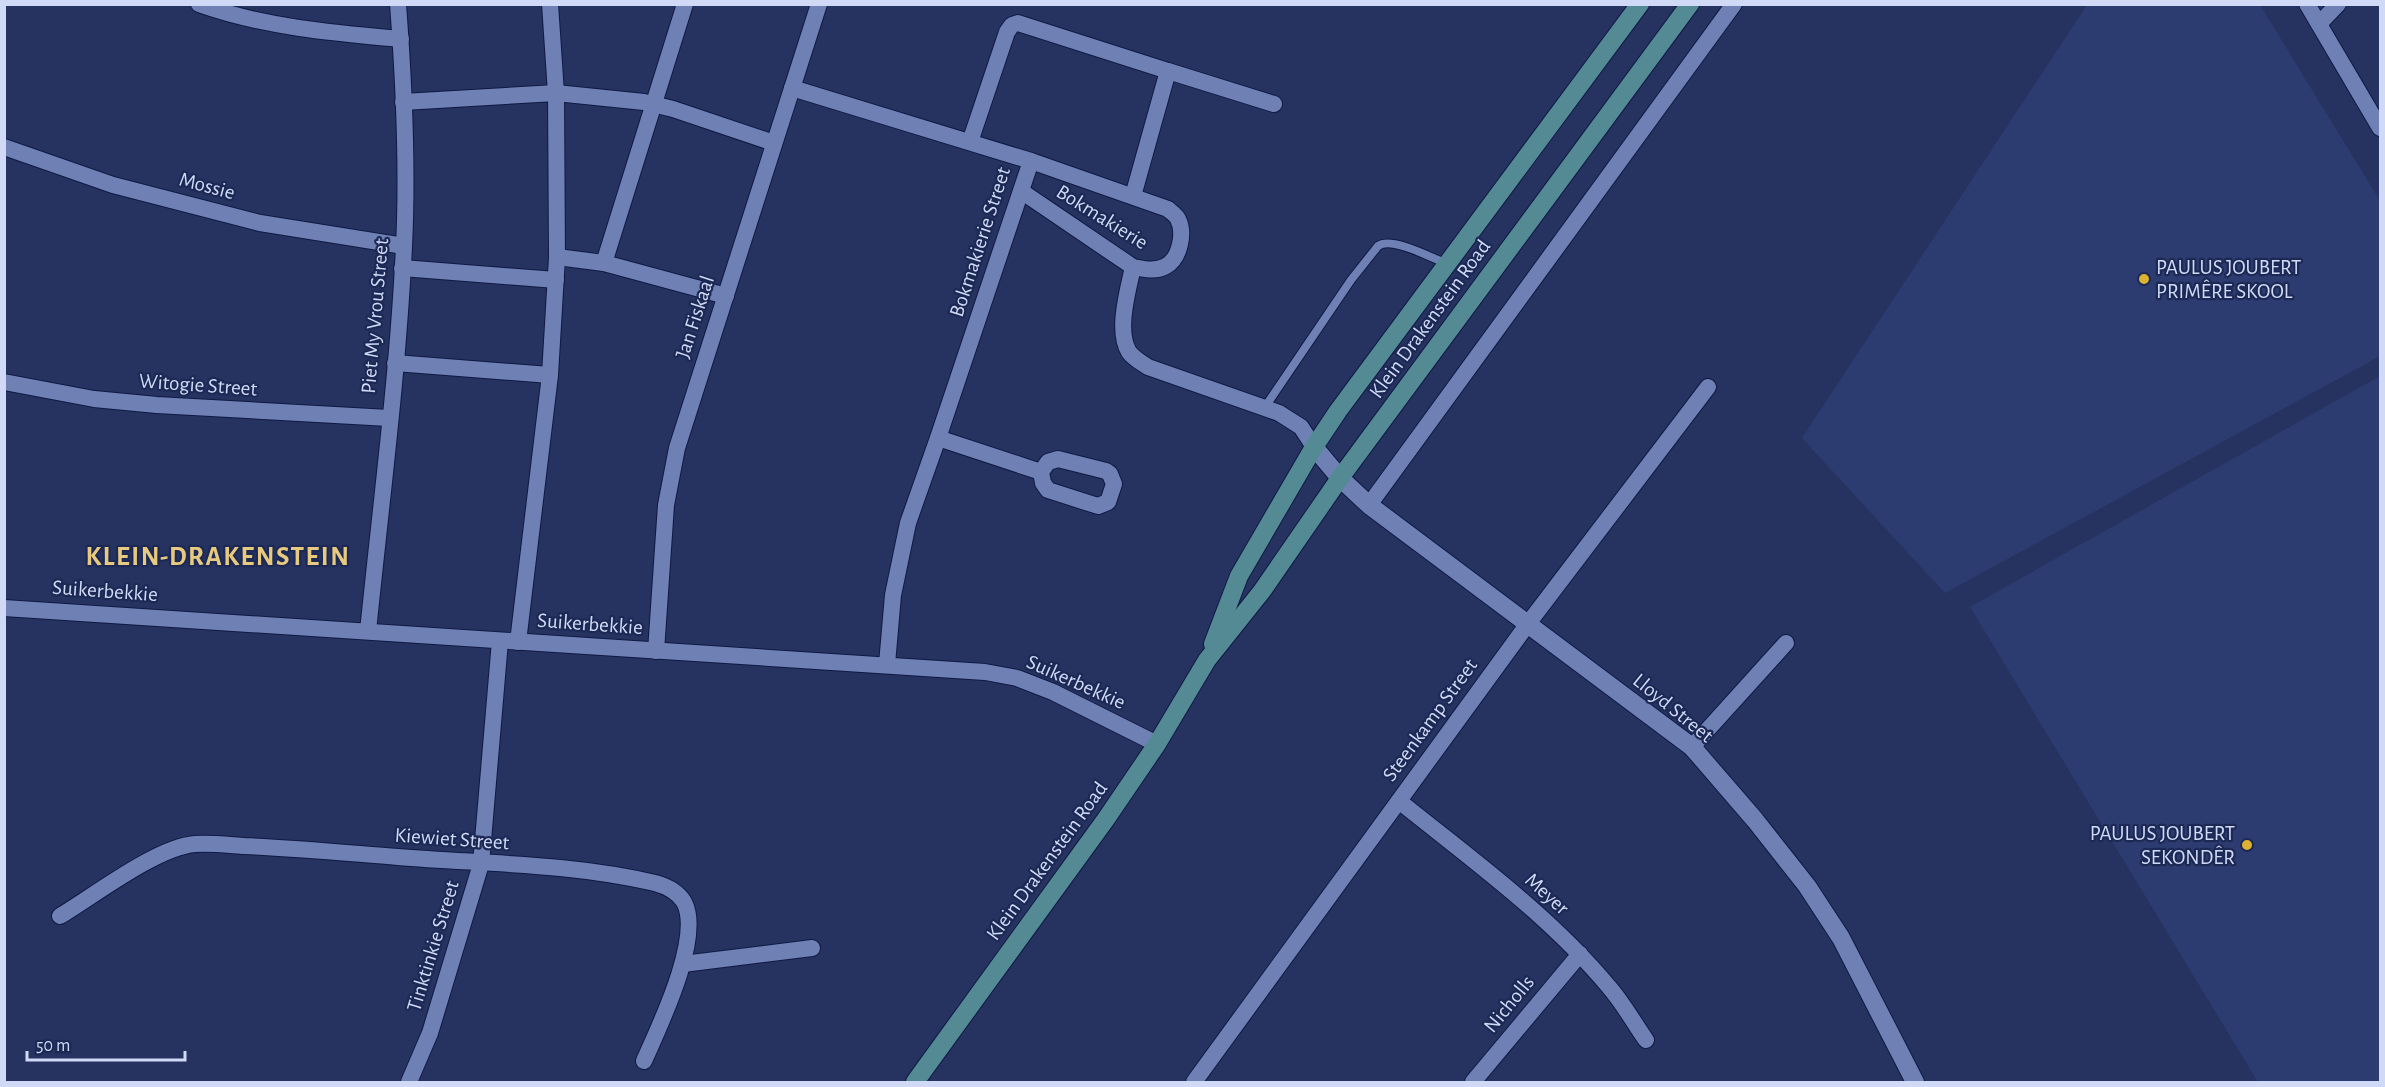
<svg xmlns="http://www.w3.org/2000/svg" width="2385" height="1087" viewBox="0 0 2385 1087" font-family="'Alegreya Sans',sans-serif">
<rect width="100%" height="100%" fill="#263361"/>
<!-- built -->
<g fill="#2d3c70">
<polygon points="2087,5 2260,5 2380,201 2380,356 1945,593 1802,438"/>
<polygon points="2380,376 2380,1082 2258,1082 1970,607"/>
</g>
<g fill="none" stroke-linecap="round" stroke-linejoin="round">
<!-- service casing -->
<g stroke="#0f1944" stroke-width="10">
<path id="service" d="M1265,407L1351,280L1378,246C1391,236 1432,258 1447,264"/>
</g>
<!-- minor casing -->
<g stroke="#0f1944" stroke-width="18">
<g id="minor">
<path d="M199,4C263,27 334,33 401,39"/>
<polyline points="685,4 604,263 726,296"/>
<polyline points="2307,4 2380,128"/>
<polyline points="2319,24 2338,4"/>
<polyline points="1168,71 1274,104"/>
<path d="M792,88L1031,161L1168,209C1171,212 1176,215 1178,219C1185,233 1180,258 1166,266C1156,272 1143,269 1133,267L1021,191"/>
<polyline points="403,102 556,93 550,4"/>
<polyline points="970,142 1007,32 1012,25 1018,23 1168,71 1133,196"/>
<polyline points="4,147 113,185 260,223 404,246"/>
<polyline points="557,257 604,263"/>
<path d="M1133,267C1128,290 1116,331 1129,352C1134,359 1141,362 1148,367L1279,413L1301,427L1314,447"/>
<polyline points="402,268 556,280"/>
<polyline points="395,363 550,375"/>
<polyline points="4,382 94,399 157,405 389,418"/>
<polyline points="938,438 1041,472 1048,462 1058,459 1106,471 1110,474 1114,484 1108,502 1098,506 1048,490 1043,483 1041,472"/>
<polyline points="1369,505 1734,4"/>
<polyline points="4,608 985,672 1017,678 1053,692 1157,744"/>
<path d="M368,631C381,503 398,374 404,246C408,166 404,84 398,4"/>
<polyline points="518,642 550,375 557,257 556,93 644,102 673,109 774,143"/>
<polyline points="656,651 666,505 677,448 819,4"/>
<polyline points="887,664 893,595 908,523 938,438 1031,161"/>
<polyline points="1692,747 1786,643"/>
<path d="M1399,801C1471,859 1549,915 1609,987C1623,1003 1634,1023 1646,1040"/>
<path d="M60,916C95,895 157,847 195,844C211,843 229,845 245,846C296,848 347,853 398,857C483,864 571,863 655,883C666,886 678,892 684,902C703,937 659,1027 644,1061"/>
<polyline points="683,964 812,948"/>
<polyline points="409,1082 430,1033 481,864 500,641"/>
<polyline points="1194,1082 1527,625 1708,387"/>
<polyline points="1473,1082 1580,954"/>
</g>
</g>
<!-- tertiary casing -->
<g stroke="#0f1944" stroke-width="20">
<polyline id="tertiary" points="1314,447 1340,478 1369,505 1692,747 1755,820 1807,886 1841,938 1915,1082"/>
</g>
<!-- secondary casing -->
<g stroke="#0f1944" stroke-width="20">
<g id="secondary">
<polyline points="1213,644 1239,576 1314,447 1338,411 1640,4"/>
<polyline points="915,1082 1106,819 1157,744 1207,660 1262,591 1340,478 1690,4"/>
</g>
</g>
<!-- service -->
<use href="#service" stroke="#6e80b4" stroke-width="8"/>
<!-- minor -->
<use href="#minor" stroke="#6e80b4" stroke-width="16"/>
<!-- tertiary -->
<use href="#tertiary" stroke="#6e80b4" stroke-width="18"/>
<!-- secondary -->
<use href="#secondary" stroke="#538a94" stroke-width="18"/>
</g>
<!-- markers -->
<g fill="#dcb233" stroke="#1d2955" stroke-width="2">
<circle cx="2144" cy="279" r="6"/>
<circle cx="2247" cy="845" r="6"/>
</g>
<g text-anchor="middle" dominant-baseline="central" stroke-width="4.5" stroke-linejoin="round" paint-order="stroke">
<!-- street labels -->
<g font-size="21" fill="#d0daf7" stroke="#1d2955">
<text transform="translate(207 186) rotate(15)">Mossie</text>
<text transform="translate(1102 217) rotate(32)">Bokmakierie</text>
<text transform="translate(980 242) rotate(-72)">Bokmakierie Street</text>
<text transform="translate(375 316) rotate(-85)">Piet My Vrou Street</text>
<text transform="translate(695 317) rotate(-72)">Jan Fiskaal</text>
<text transform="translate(1430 319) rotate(-54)">Klein Drakenstein Road</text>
<text transform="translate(198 385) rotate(4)">Witogie Street</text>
<text transform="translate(105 591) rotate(4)">Suikerbekkie</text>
<text transform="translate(590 624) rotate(4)">Suikerbekkie</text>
<text transform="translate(1076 682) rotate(24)">Suikerbekkie</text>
<text transform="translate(1673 708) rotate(39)">Lloyd Street</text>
<text transform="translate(1430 720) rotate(-54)">Steenkamp Street</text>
<text transform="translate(452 839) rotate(4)">Kiewiet Street</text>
<text transform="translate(1047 861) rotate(-54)">Klein Drakenstein Road</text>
<text transform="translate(1547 894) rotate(42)">Meyer</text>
<text transform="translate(433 946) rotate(-73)">Tinktinkie Street</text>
<text transform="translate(1509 1004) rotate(-51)">Nicholls</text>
</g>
<!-- poi labels -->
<g font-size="21" fill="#d0daf7" stroke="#1d2955" text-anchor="start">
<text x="2156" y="267">PAULUS JOUBERT<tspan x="2156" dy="24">PRIMÊRE SKOOL</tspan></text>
<text x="2235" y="833" text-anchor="end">PAULUS JOUBERT<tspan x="2235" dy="24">SEKONDÊR</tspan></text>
</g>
<!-- district labels -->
<g font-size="27" font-weight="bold" letter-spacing="1.5" fill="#e7ca7f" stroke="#1d2955">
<text x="218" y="556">KLEIN-DRAKENSTEIN</text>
</g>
</g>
<!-- border -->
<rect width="2385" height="1087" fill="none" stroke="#d0daf7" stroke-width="12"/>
<!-- scale -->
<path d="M27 1051v9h158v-9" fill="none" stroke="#d0daf7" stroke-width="3"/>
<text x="36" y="1051" font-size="18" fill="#d0daf7" stroke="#1d2955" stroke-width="4.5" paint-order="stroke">50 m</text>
</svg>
